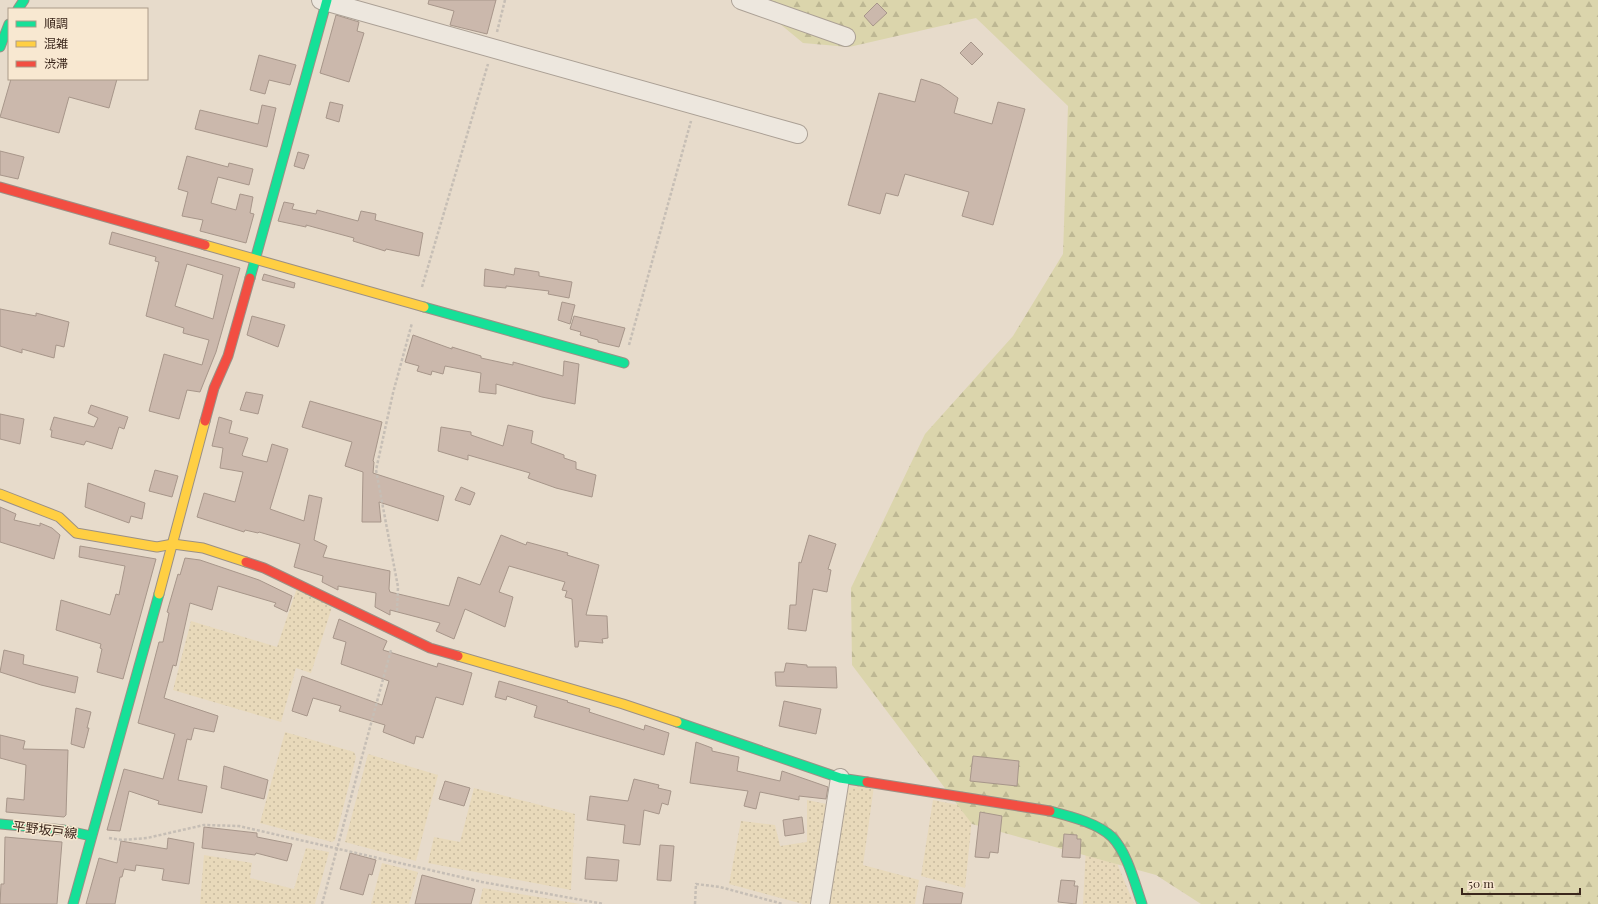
<svg xmlns="http://www.w3.org/2000/svg" width="1598" height="904" viewBox="0 0 1598 904" font-family="'Playfair Display','Noto Sans JP',serif">
<defs>
<pattern id="farmland-dots" width="8" height="8" patternUnits="userSpaceOnUse"><rect width="8" height="8" fill="#e8d9ba"/><path d="M2 2h.1M6 6h.1" fill="none" stroke="#c8ba9f" stroke-width="1.8" stroke-linecap="round"/></pattern>
<pattern id="forest-firs" width="22" height="20" patternUnits="userSpaceOnUse"><rect width="22" height="20" fill="#dbd5ac"/><path d="M5 1l3.5 6h-7zM16 11l3.5 6h-7z" fill="#bdb793"/></pattern>
</defs>
<rect width="100%" height="100%" fill="#e7dbcb"/>
<!-- farmland -->
<g fill="url(#farmland-dots)">
<polygon points="297,588 332,607 311,673 296,668 281,722 173,690 191,621 277,647"/>
<polygon points="285,732 354,752 356,757 335,840 332,842 260,823"/>
<polygon points="368,754 438,775 416,861 345,842"/>
<polygon points="874,786 863,865 919,880 915,904 828,904 844,787"/>
<polygon points="474,788 575,814 571,890 428,863 434,837 460,842"/>
<polygon points="807,800 831,805 815,904 803,904 729,884 741,821 775,825 780,846 807,842"/>
<polygon points="933,800 973,808 965,888 921,876"/>
<polygon points="1087,828 1109,844 1134,904 1083,904"/>
<polygon points="306,848 329,852 315,904 200,904 204,855 252,863 250,878 294,889"/>
<polygon points="382,863 418,872 409,904 371,904"/>
<polygon points="483,888 580,904 479,904"/>
</g>
<!-- forest -->
<polygon fill="url(#forest-firs)" points="751,0 1598,0 1598,904 1201,904 1156,875 972,824 852,665 851,588 925,434 1013,336 1063,254 1068,106 976,18 849,47 803,43"/>
<!-- building -->
<g fill="#cbb8ac" stroke="#a7968a" fill-rule="evenodd">
<polygon points="429,0 496,0 487,34 450,25 454,11 428,4"/>
<polygon points="877,3 887,13 873,26 864,16"/>
<polygon points="336,15 359,22 357,31 364,33 349,82 320,73"/>
<polygon points="971,42 983,54 972,65 960,53"/>
<polygon points="259,55 296,65 290,85 269,80 265,94 250,90"/>
<polygon points="11,79 117,79 109,108 69,97 59,133 0,117"/>
<polygon points="921,79 940,85 958,98 954,113 992,124 998,102 1025,109 993,225 962,216 969,192 905,174 898,196 886,193 880,214 848,205 879,93 915,102"/>
<polygon points="330,102 343,105 339,122 326,118"/>
<polygon points="262,105 276,108 267,147 195,129 200,110 258,124"/>
<polygon points="0,151 24,157 18,179 0,175"/>
<polygon points="298,152 309,155 304,169 294,166"/>
<polygon points="187,156 228,167 229,163 253,169 249,185 218,177 211,203 236,210 240,194 253,197 250,213 254,214 246,243 200,231 203,220 182,216 188,192 178,189"/>
<polygon points="284,202 294,204 292,209 316,214 317,210 358,221 361,211 376,214 375,220 423,233 419,256 386,249 385,251 353,241 354,238 306,225 306,227 278,221"/>
<path d="M112,232L240,268L216,352L200,392L187,390L179,419L149,411L164,354L202,365L209,340L183,333L184,328L146,316L159,262L155,261L156,257L109,244ZM187,264L223,275L213,319L175,306Z"/>
<polygon points="515,268 539,272 539,276 572,282 569,298 548,294 549,291 506,286 506,288 484,286 485,269 514,275"/>
<polygon points="264,274 295,283 294,288 262,280"/>
<polygon points="562,302 575,305 570,324 558,320"/>
<polygon points="0,309 36,316 36,313 69,322 64,347 56,345 54,358 22,349 22,353 0,346"/>
<polygon points="252,316 285,325 278,347 247,335"/>
<polygon points="574,316 625,328 619,347 598,342 598,340 580,335 581,332 570,329"/>
<polygon points="413,335 452,349 452,347 481,356 481,358 513,365 513,362 563,376 564,361 579,364 575,404 542,397 496,384 496,394 479,392 481,373 445,366 443,374 432,371 431,375 417,371 419,366 405,362"/>
<polygon points="246,392 263,395 258,414 240,410"/>
<polygon points="310,401 382,422 373,461 374,462 373,473 444,496 438,521 379,502 381,522 362,522 363,472 345,466 352,442 302,427"/>
<polygon points="91,405 128,417 124,429 119,427 112,449 86,441 84,445 51,437 52,430 50,430 54,417 94,427 98,418 88,413"/>
<polygon points="0,414 24,419 20,444 0,439"/>
<polygon points="219,417 232,421 229,433 248,438 242,455 243,456 267,462 272,444 288,449 270,509 304,521 309,495 322,498 314,540 327,546 323,557 390,571 389,589 390,592 449,606 458,577 480,585 501,535 526,545 527,542 568,553 567,555 599,565 586,615 607,616 608,638 602,639 603,643 579,641 578,647 575,647 572,599 565,597 567,591 562,590 565,582 509,566 499,592 513,597 505,627 465,609 454,639 436,631 440,623 390,610 390,615 375,607 376,593 338,586 338,590 322,582 323,576 294,567 300,544 259,532 258,533 245,530 244,532 197,517 204,493 235,502 243,472 220,468 223,448 212,446"/>
<polygon points="508,425 533,431 531,443 564,455 564,458 576,462 576,469 596,475 592,497 556,488 528,478 530,473 468,455 468,460 438,451 441,427 471,432 471,435 503,446"/>
<polygon points="155,470 178,476 172,497 149,491"/>
<polygon points="88,483 145,503 142,519 131,516 129,523 85,507"/>
<polygon points="461,487 475,493 470,505 455,500"/>
<polygon points="0,507 16,514 14,520 40,526 40,523 52,528 60,535 54,559 0,542"/>
<polygon points="809,535 836,544 828,569 831,570 827,592 813,589 806,631 788,629 790,605 796,605 799,562 801,563"/>
<polygon points="80,546 156,559 123,679 97,672 102,649 100,648 101,644 56,630 61,600 110,615 116,594 119,595 125,566 79,557"/>
<polygon points="185,558 200,560 259,580 292,596 287,612 274,606 276,603 218,586 212,610 190,603 176,666 173,665 164,698 218,716 214,732 194,728 191,740 187,739 178,780 207,786 202,813 158,804 159,801 129,791 120,831 107,830 124,769 163,779 175,734 138,723 159,642 163,642 169,613 167,612 178,574 180,575"/>
<polygon points="339,619 387,641 383,650 437,667 438,663 472,673 463,705 436,697 423,738 416,736 414,744 383,732 385,725 339,711 341,706 313,698 307,716 292,711 302,676 382,705 389,681 341,664 346,642 333,638"/>
<polygon points="4,650 24,655 23,664 78,677 75,693 41,685 0,672"/>
<polygon points="786,663 807,665 807,667 836,667 837,688 776,686 775,672 784,672"/>
<polygon points="499,681 568,701 567,702 590,709 589,712 644,730 645,725 669,733 664,755 534,717 537,706 507,696 506,700 495,697"/>
<polygon points="784,701 821,709 816,734 779,726"/>
<polygon points="76,708 91,712 87,728 89,728 84,748 71,744"/>
<polygon points="0,735 25,741 23,749 68,750 66,815 64,817 6,812 7,798 24,800 26,765 0,758"/>
<polygon points="696,742 712,748 712,751 739,757 737,771 780,781 782,771 828,787 826,799 799,796 799,800 760,792 756,809 744,806 748,791 690,783"/>
<polygon points="973,756 1019,761 1017,786 970,781"/>
<polygon points="224,766 268,780 264,799 221,788"/>
<polygon points="634,779 659,785 658,788 671,791 668,805 662,803 659,814 644,810 640,845 623,843 625,825 587,820 590,796 628,801"/>
<polygon points="445,781 470,788 464,806 439,799"/>
<polygon points="980,812 1002,816 998,853 990,852 989,858 975,857"/>
<polygon points="802,817 804,833 785,836 783,820"/>
<polygon points="204,827 257,833 257,837 292,844 287,861 256,853 255,855 202,848"/>
<polygon points="1064,834 1077,835 1077,839 1081,839 1080,858 1062,857"/>
<polygon points="5,837 62,842 57,904 0,904 1,884 4,884"/>
<polygon points="168,838 194,843 189,884 162,880 164,869 136,865 135,871 124,869 122,877 120,877 115,904 86,904 99,858 117,863 121,841 167,849"/>
<polygon points="660,845 674,846 671,881 657,880"/>
<polygon points="350,853 376,860 372,875 369,874 363,895 340,889"/>
<polygon points="587,857 619,860 617,881 585,879"/>
<polygon points="422,875 475,889 471,904 415,904"/>
<polygon points="1061,880 1075,881 1074,886 1078,886 1076,904 1058,902"/>
<polygon points="926,886 963,893 961,904 923,904"/>
</g>
<g fill="none" stroke-linecap="round" stroke-linejoin="round">
<!-- street casing -->
<g stroke="#aba095" stroke-width="20">
<g id="street">
<polyline points="321,0 798,134"/>
<polyline points="741,0 846,37"/>
<polyline points="820,904 840,778"/>
</g>
</g>
<!-- fast casing -->
<g stroke="#9b9085" stroke-width="11">
<g id="fast">
<polyline points="18,9 24,0"/>
<polyline points="0,47 9,24"/>
<polyline points="250,278 327,0"/>
<polyline points="424,307 624,363"/>
<polyline points="677,722 840,778 867,782"/>
<path d="M1050,811C1069,816 1098,823 1112,837C1127,852 1135,884 1142,904"/>
<polyline points="0,824 64,830 91,836"/>
<polyline points="73,904 159,594"/>
</g>
</g>
<!-- slow casing -->
<g stroke="#9b9085" stroke-width="11">
<g id="slow">
<polyline points="205,245 424,307"/>
<polyline points="0,494 59,517 76,533 157,547 173,544 203,548 246,562"/>
<polyline points="159,594 205,421"/>
<polyline points="458,656 623,704 677,722"/>
</g>
</g>
<!-- jam casing -->
<g stroke="#9b9085" stroke-width="11">
<g id="jam">
<polyline points="0,187 205,245"/>
<polyline points="205,421 214,388 228,356 250,278"/>
<polyline points="246,562 264,568 430,648 458,656"/>
<polyline points="867,782 1050,811"/>
</g>
</g>
<!-- path -->
<g stroke="#c6beb5" stroke-width="2.5" stroke-dasharray="3 2" stroke-linecap="butt">
<polyline points="497,32 505,0"/>
<polyline points="422,287 488,64"/>
<polyline points="629,345 691,121"/>
<polyline points="397,611 398,587 376,470 393,393 412,323"/>
<polyline points="109,838 122,840 147,838 204,825 239,826 482,882 604,904"/>
<polyline points="322,904 391,650"/>
<polyline points="695,904 696,884 720,887 783,904"/>
</g>
<!-- street -->
<use href="#street" stroke="#ede7de" stroke-width="18"/>
<!-- fast -->
<use href="#fast" stroke="#16e098" stroke-width="9"/>
<!-- slow -->
<use href="#slow" stroke="#ffcf43" stroke-width="9"/>
<!-- jam -->
<use href="#jam" stroke="#f24e42" stroke-width="9"/>
</g>
<g text-anchor="middle" dominant-baseline="central" stroke-width="3" stroke-linejoin="round" paint-order="stroke">
<!-- street labels -->
<g font-size="13" fill="#3b271c" stroke="#f8e8d1">
<text transform="translate(45 829) rotate(7)">平野坂戸線</text>
</g>
</g>
<!-- legend -->
<rect x="8" y="8" width="140" height="72" fill="#f8e8d1" stroke="#ac9b89"/>
<rect x="16" y="21" width="20" height="6" fill="#16e098" stroke="#ac9b89"/>
<text x="44" y="28" font-size="12" fill="#3b271c">順調</text>
<rect x="16" y="41" width="20" height="6" fill="#ffcf43" stroke="#ac9b89"/>
<text x="44" y="48" font-size="12" fill="#3b271c">混雑</text>
<rect x="16" y="61" width="20" height="6" fill="#f24e42" stroke="#ac9b89"/>
<text x="44" y="68" font-size="12" fill="#3b271c">渋滞</text>
<!-- scale -->
<path d="M1462 888v6h118v-6" fill="none" stroke="#3b271c" stroke-width="2"/>
<text x="1468" y="888" font-size="12" fill="#3b271c" stroke="#f8e8d1" stroke-width="3" paint-order="stroke">50 m</text>
</svg>
